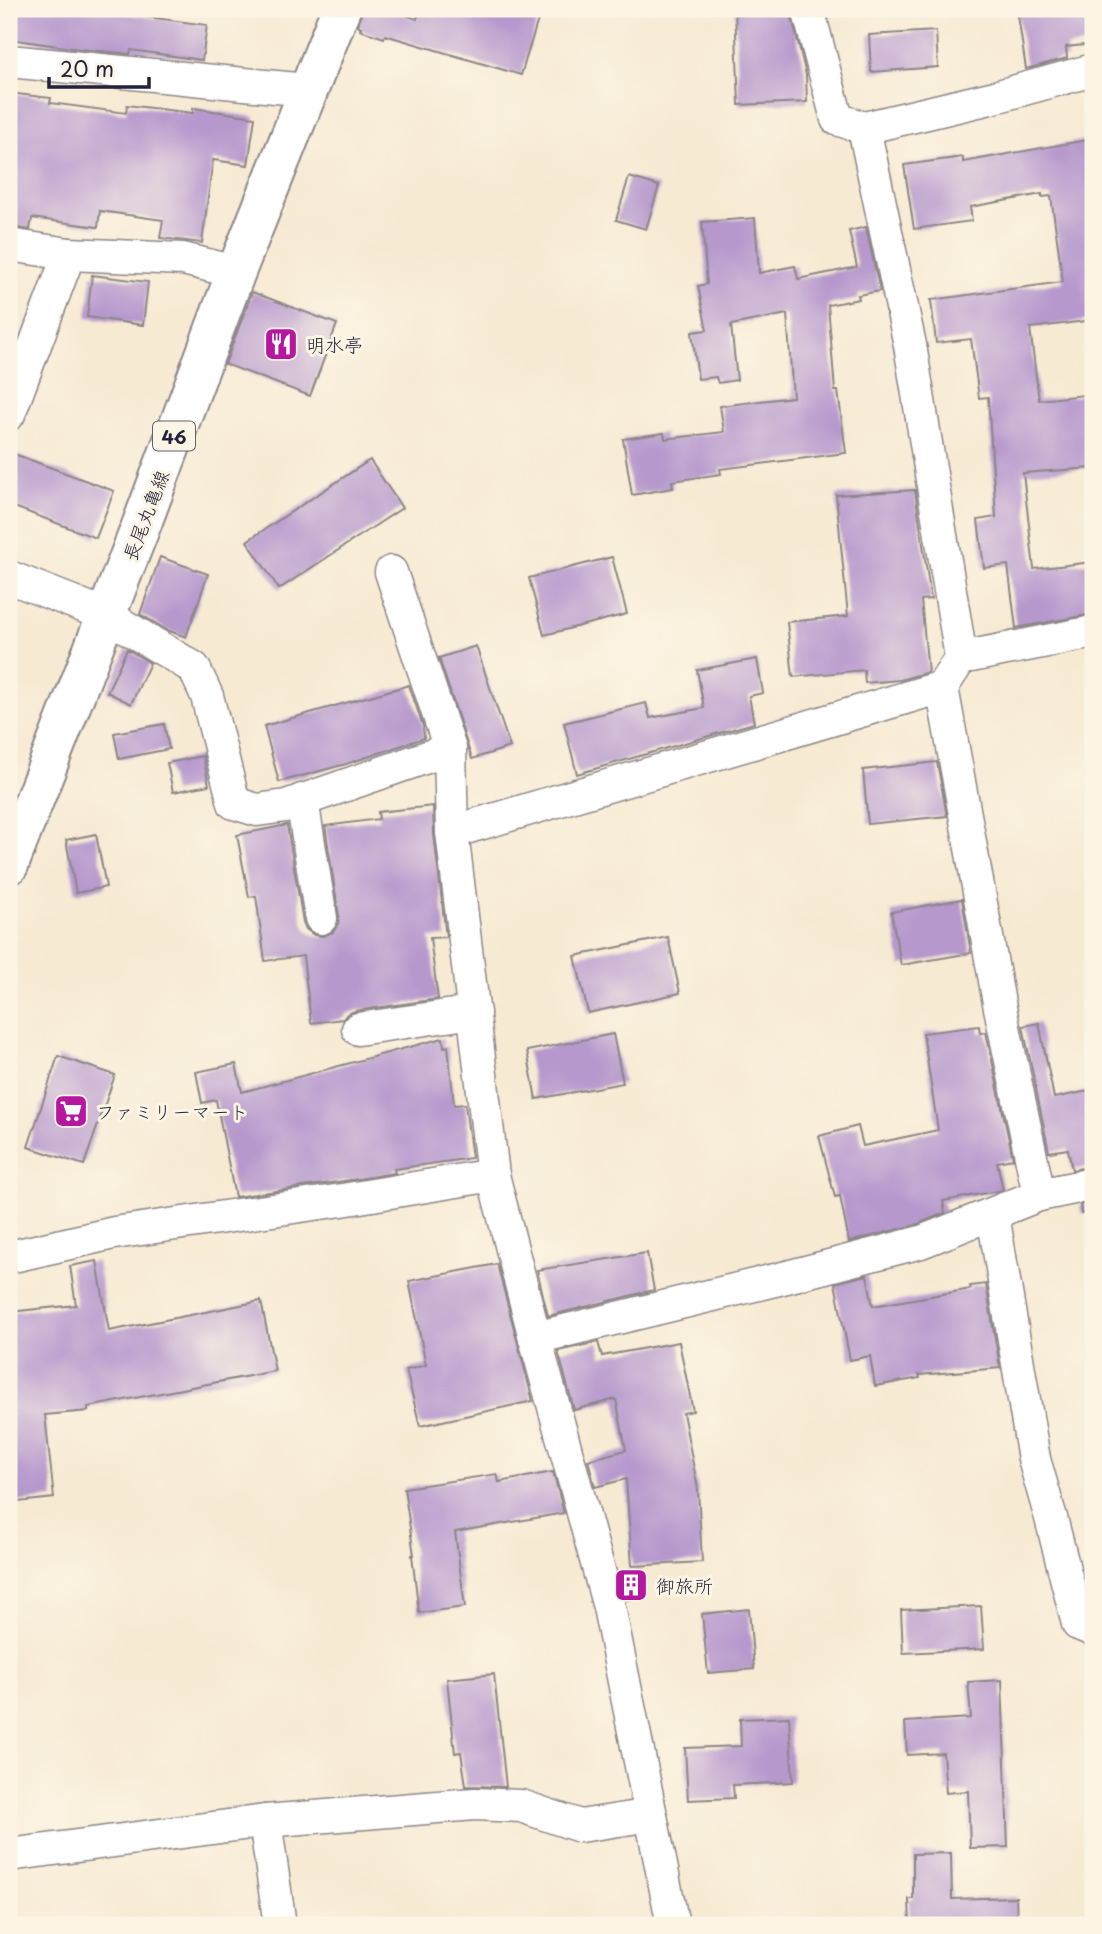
<svg xmlns="http://www.w3.org/2000/svg" width="1102" height="1934" viewBox="0 0 1102 1934" font-family="'Playpen Sans','Klee One',sans-serif">
<rect width="100%" height="100%" fill="#fcf5e5"/>
<filter id="ink" filterUnits="userSpaceOnUse"><feTurbulence type="fractalNoise" baseFrequency=".0143" numOctaves="2"/><feDisplacementMap in="SourceGraphic" scale="14" xChannelSelector="R" yChannelSelector="G"/><feConvolveMatrix kernelMatrix="1 2 1 2 8 2 1 2 1" color-interpolation-filters="sRGB"/></filter>
<filter id="wash" filterUnits="userSpaceOnUse"><feTurbulence type="fractalNoise" baseFrequency=".00686" numOctaves="4" result="noise"/><feDisplacementMap in="SourceGraphic" scale="28" xChannelSelector="R" yChannelSelector="G"/><feGaussianBlur stdDeviation="1.57" result="paint"/><feColorMatrix in="noise" values="0 0 0 0 0 0 0 0 0 0 0 0 0 0 0 0 0 1.4 0 .05"/><feComposite in="paint" operator="in"/></filter>
<g filter="url(#wash)">
<rect width="100%" height="100%" fill="#f7ead3"/>
<g id="blocks">
<!-- building -->
<g fill="#b698cd">
<polygon points="9,9 88,9 207,25 202,60 131,50 130,54 79,49 9,39"/>
<polygon points="362,9 394,9 393,11 417,19 420,9 524,9 540,13 521,75 385,35 384,38 360,30 361,27 358,26"/>
<polygon points="735,9 790,9 806,75 807,102 739,105"/>
<polygon points="1017,9 1093,9 1093,44 1066,47 1067,58 1026,69"/>
<polygon points="936,31 938,67 871,72 869,35"/>
<polygon points="9,93 51,98 50,103 126,113 127,105 193,113 193,108 255,117 248,165 213,160 202,243 160,238 163,220 100,211 98,227 32,218 30,230 9,227"/>
<polygon points="1093,139 1093,320 1030,328 1039,400 1093,394 1093,468 1023,473 1034,569 1093,562 1093,614 1016,628 1008,565 984,568 978,520 996,517 988,397 979,398 971,339 936,343 931,300 1063,282 1051,196 1042,197 1042,194 970,207 972,221 914,229 904,165 963,157 963,162"/>
<polygon points="629,177 659,186 646,229 616,220"/>
<polygon points="755,218 759,273 795,266 798,279 857,267 849,231 866,227 880,291 858,295 859,299 828,305 835,391 838,391 846,453 720,469 721,474 672,481 673,488 632,495 623,439 664,433 665,439 724,432 720,406 793,397 787,314 731,325 737,380 718,383 716,377 698,379 692,332 707,330 698,286 707,284 702,222"/>
<polygon points="92,275 148,282 143,325 87,317"/>
<polygon points="252,292 337,324 310,396 225,364"/>
<polygon points="9,452 114,491 96,538 9,505"/>
<polygon points="370,460 402,508 279,589 247,541"/>
<polygon points="915,490 931,599 921,600 928,672 900,680 865,683 864,670 793,677 787,622 848,616 836,495"/>
<polygon points="160,557 208,574 186,637 167,630 140,614"/>
<polygon points="612,557 627,614 544,635 529,578"/>
<polygon points="476,646 510,747 472,759 439,658"/>
<polygon points="127,649 150,663 131,704 107,692"/>
<polygon points="757,659 763,693 749,696 754,723 577,774 564,723 646,703 650,718 704,708 697,670"/>
<polygon points="409,685 423,726 424,738 346,764 279,782 264,726"/>
<polygon points="164,724 169,749 119,759 114,733"/>
<polygon points="203,756 209,785 173,792 167,763"/>
<polygon points="937,762 947,816 868,824 863,770"/>
<polygon points="433,806 434,834 446,937 430,938 438,999 355,1011 347,1014 343,1019 311,1023 303,956 265,961 256,896 249,897 237,835 287,825 303,922 306,929 314,935 323,936 333,932 338,924 339,916 325,826 379,819 378,812"/>
<polygon points="96,834 106,887 76,893 66,840"/>
<polygon points="962,899 971,953 901,965 891,912"/>
<polygon points="668,937 680,993 588,1013 575,956"/>
<polygon points="1039,1023 1054,1098 1093,1090 1093,1166 1072,1170 1068,1149 1049,1152 1023,1026"/>
<polygon points="979,1026 980,1033 986,1032 1013,1159 997,1162 1003,1190 943,1201 945,1213 915,1225 849,1242 840,1196 835,1197 819,1136 858,1126 863,1146 938,1130 923,1033"/>
<polygon points="613,1034 623,1083 536,1099 527,1051"/>
<polygon points="443,1038 444,1047 448,1046 454,1105 465,1104 472,1158 394,1169 395,1173 358,1179 235,1197 216,1100 202,1103 196,1072 236,1064 242,1092"/>
<polygon points="58,1056 115,1075 84,1165 28,1147"/>
<polygon points="1093,1203 1093,1212 1081,1214 1080,1205"/>
<polygon points="647,1253 654,1290 548,1316 537,1270"/>
<polygon points="97,1261 109,1331 261,1301 275,1371 88,1407 88,1411 45,1415 54,1498 9,1503 9,1312 76,1305 70,1266"/>
<polygon points="497,1264 533,1401 420,1426 406,1370 426,1365 409,1281"/>
<polygon points="867,1275 873,1306 971,1289 970,1286 986,1284 1000,1368 919,1375 920,1378 875,1386 870,1356 850,1360 835,1283"/>
<polygon points="598,1342 602,1356 679,1342 693,1411 683,1413 698,1489 702,1562 632,1566 626,1479 595,1487 588,1460 626,1450 616,1399 574,1410 558,1351"/>
<polygon points="553,1472 564,1513 455,1532 465,1607 419,1613 412,1555 414,1555 404,1488 497,1474 499,1482"/>
<polygon points="641,1569 646,1597 626,1600 619,1573"/>
<polygon points="981,1606 984,1649 903,1653 901,1610"/>
<polygon points="749,1609 754,1669 708,1673 702,1614"/>
<polygon points="494,1674 506,1787 466,1786 461,1752 455,1753 447,1679"/>
<polygon points="1002,1680 1008,1847 970,1848 968,1791 946,1793 943,1753 907,1755 905,1722 971,1718 968,1682"/>
<polygon points="789,1717 793,1782 733,1785 734,1798 688,1800 685,1748 741,1746 740,1719"/>
<polygon points="951,1853 952,1899 1016,1897 1017,1925 910,1925 909,1899 913,1899 913,1854"/>
</g>
</g>
</g>
<g filter="url(#ink)">
<use href="#blocks" fill-opacity="0" stroke="#8c8687" stroke-width="2"/>
<g fill="none" stroke-linecap="round" stroke-linejoin="round">
<!-- street casing -->
<g stroke="#8c8687" stroke-width="35">
<g id="street">
<polyline points="808,9 837,119 864,128 995,97 1093,70"/>
<polyline points="9,61 307,90"/>
<polyline points="864,128 910,345 961,658 942,687 999,1003 1039,1195"/>
<polyline points="9,245 69,254 183,259 236,272"/>
<polyline points="9,414 69,254"/>
<polyline points="391,572 450,749 452,832 493,1175 535,1338 609,1607 673,1925"/>
<polyline points="9,577 106,615 194,668 207,696 234,803 257,810 286,806 450,749"/>
<polyline points="961,658 1093,632"/>
<polyline points="302,800 321,918"/>
<polyline points="452,832 942,687"/>
<polyline points="358,1029 474,1012"/>
<polyline points="993,1215 1034,1459 1051,1518 1078,1624 1093,1630"/>
<polyline points="9,1257 114,1233 342,1200 493,1175"/>
<polyline points="535,1338 779,1279 921,1242 1039,1195 1093,1184"/>
<polyline points="265,1821 280,1925"/>
<polyline points="9,1855 265,1821 475,1804 521,1806 580,1826 651,1815"/>
</g>
</g>
<!-- primary casing -->
<g stroke="#8c8687" stroke-width="42">
<polyline id="primary" points="9,865 141,526 236,272 341,9"/>
</g>
<!-- street -->
<use href="#street" stroke="#fff" stroke-width="32"/>
<!-- primary -->
<use href="#primary" stroke="#fff" stroke-width="38"/>
</g>
</g>
<!-- icons -->
<defs>
<g id="restaurant-square" transform="scale(1.75)"><rect x="-9" y="-9" width="18" height="18" rx="4" fill="#b5179e" stroke="#fcf5e5"/><path d="M-5-6h1v4h1v-4h1v4h1v-4h1v5L-1.5 .5V6h-2V.5L-5-1ZM5-6V6H3V1.5H1.5Q1.5-4 5-6Z" fill="#fff"/></g>
<g id="supermarket-square" transform="scale(1.75)"><rect x="-9" y="-9" width="18" height="18" rx="4" fill="#b5179e" stroke="#fcf5e5"/><path d="M-6-5.5h2.5l.6 2H6L4.5 2H-2.5L-4.4-4H-6ZM-1.5 3.2a1.3 1.3 0 1 0 .1 0ZM3 3.2a1.3 1.3 0 1 0 .1 0Z" fill="#fff"/></g>
<g id="building-square" transform="scale(1.75)"><rect x="-9" y="-9" width="18" height="18" rx="4" fill="#b5179e" stroke="#fcf5e5"/><path d="M-4-6H4V6H1V3H-1V6H-4ZM-2.5-4.3h1.7v1.8h-1.7ZM.8-4.3h1.7v1.8H.8ZM-2.5-1h1.7V.8h-1.7ZM.8-1h1.7V.8H.8Z" fill="#fff"/></g>
</defs>
<g fill-rule="evenodd">
<use href="#restaurant-square" x="281" y="344"/>
<use href="#supermarket-square" x="71" y="1111"/>
<use href="#building-square" x="631" y="1585"/>
</g>
<g text-anchor="middle" dominant-baseline="central" stroke-width="6" stroke-linejoin="round" paint-order="stroke">
<!-- shield labels -->
<rect fill="#fcf5e5" stroke="#63616e" stroke-width="2" x="153" y="421.5" width="42" height="29" rx="5"/>
<g font-size="18" font-weight="bold" fill="#22223b">
<text x="174" y="436">46</text>
</g>
<!-- poi labels -->
<g font-size="19" fill="#22223b" stroke="#fcf5e5" text-anchor="start">
<text x="306" y="344">明水亭</text>
<text x="96" y="1111">ファミリーマート</text>
<text x="656" y="1585">御旅所</text>
</g>
<!-- street labels -->
<g font-size="19" fill="#22223b" stroke="#fcf5e5">
<text transform="translate(145 515) rotate(-69)">長尾丸亀線</text>
</g>
</g>
<!-- margin -->
<rect width="1102" height="1934" fill="none" stroke="#fcf5e5" stroke-width="35"/>
<!-- scale -->
<path d="M49 77v10h100v-10" fill="none" stroke="#22223b" stroke-width="3.5"/>
<text x="60" y="77" font-size="21" fill="#22223b" stroke="#fcf5e5" stroke-width="5" paint-order="stroke">20 m</text>
</svg>
